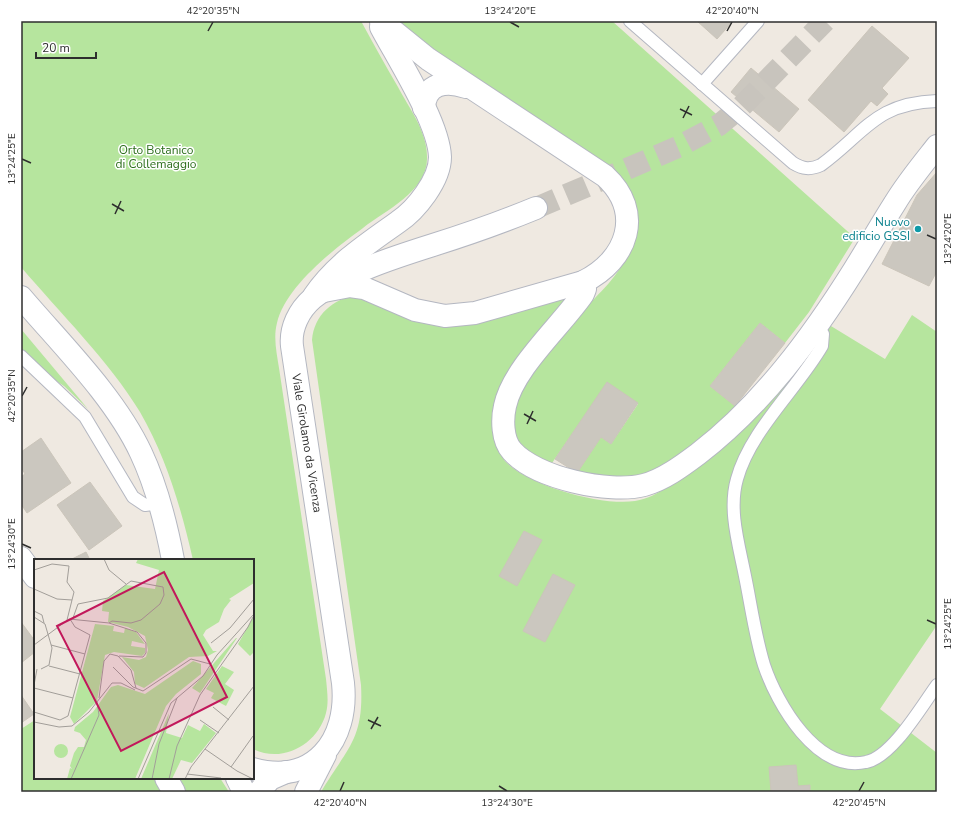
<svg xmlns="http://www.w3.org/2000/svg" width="958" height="813" viewBox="0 0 958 813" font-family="'Nunito Sans',sans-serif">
<rect width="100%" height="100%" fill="#efe9e1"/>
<!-- green -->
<g fill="#b6e59e">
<path d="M21,21H361C373,43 385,65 398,87C409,108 427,131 427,156C429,191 386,210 363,228C334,249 285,287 277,323C273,338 277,354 279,368L326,679C327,690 329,702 326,713C318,744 283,764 253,749V560H193C181,508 167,459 140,412C109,361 60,313 21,267Z"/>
<path d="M394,21H612L855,238L809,312L785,343L760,323L710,386L735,406C705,435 670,473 626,477C609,478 593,475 577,473L601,437L611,444L638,404L607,383L552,463C541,458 526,454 519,443C488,402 583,312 609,283C620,270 630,254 635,238C641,217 635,199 623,181L476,82Z"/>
<path d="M356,295L392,309L572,296L560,314L496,445C499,450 501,456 505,461C529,486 601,506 635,501C648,499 658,493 669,486L826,323L885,359L912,315L937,332V625L880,709L937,753V792H321C347,748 364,740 361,685L312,340C314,315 333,299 356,295Z"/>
<polygon points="21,329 88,409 64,386 21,358"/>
<polygon points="35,720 35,778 154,778 162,792 21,792 21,729"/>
<polygon points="178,778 220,778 229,792 186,792"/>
</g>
<!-- building -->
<g fill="#cbc7bf" stroke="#cbc5ba">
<polygon points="697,21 733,21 717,39"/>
<polygon points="872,26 909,58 882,88 888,94 877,106 871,101 844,132 808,100"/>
<polygon points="751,68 799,109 779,132 731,92"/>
<polygon points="937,172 937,271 929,286 882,264 917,195"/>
<polygon points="760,323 785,343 735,406 710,386"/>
<polygon points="607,382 638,403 611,444 601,437 577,473 555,459"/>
<polygon points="41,438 71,483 27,513 21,504 21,477 25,474 21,467 21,452"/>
<polygon points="90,482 122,526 89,550 57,505"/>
<polygon points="524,531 542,540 517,586 499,576"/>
<polygon points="86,552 90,560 70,560"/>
<polygon points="553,574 575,585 545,642 523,631"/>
<polygon points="21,622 35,641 35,652 21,663"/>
<polygon points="21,695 34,714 21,723"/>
<polygon points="796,765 798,786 810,785 810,792 771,792 769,767"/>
</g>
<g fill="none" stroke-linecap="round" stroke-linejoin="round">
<!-- secondary-tunnel -->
<polyline stroke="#c8c4bd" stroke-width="22" stroke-dasharray="22 11" stroke-linecap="butt" points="536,208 678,147 719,125 742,106 825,21"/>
<!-- lane casing -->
<g stroke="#b4b7c1" stroke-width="14">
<g id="lane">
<path d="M630,21L793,163C803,169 810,170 821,165C865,133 875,103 937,101"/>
<polyline points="702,84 758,21"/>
<path d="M817,325L823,334L822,346C797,389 750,431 737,479C728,510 739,545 745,576C751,605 755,636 764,665C777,704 817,773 866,762C892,757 921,707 937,685"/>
<polyline points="21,356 85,417 133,497 145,505 160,503"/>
</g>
</g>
<!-- street casing -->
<g stroke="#b4b7c1" stroke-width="24">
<g id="street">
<path d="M424,108C425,83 446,80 466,87"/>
<path d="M583,282L585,289L583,294C561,326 513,368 505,406C502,419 502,440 512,451C536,478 609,494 644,485C663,480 682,466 698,454C762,405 812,337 854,270C868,248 881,225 895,203C907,183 922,165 937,146"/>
<path d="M324,291L350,286L364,288L415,310L445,316L475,313L583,282C628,260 644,212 605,176L428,59L381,21"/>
<path d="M314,296C336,264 367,244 398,222C416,210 440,180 440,157C439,123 398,59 381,27"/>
<polyline points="21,558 35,577"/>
<polyline points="166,778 174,792"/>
</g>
</g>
<!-- secondary casing -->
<g stroke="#b4b7c1" stroke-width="24">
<g id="secondary">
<path d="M21,297C61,344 115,397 141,453C157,487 166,523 173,560"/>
<path d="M253,769C314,786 349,740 343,683L292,346C290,328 299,310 313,298C344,273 395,257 433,245C468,234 502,222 536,208"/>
<polyline points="237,778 244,792"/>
<polyline points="259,792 270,779 286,772"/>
<polyline points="306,792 325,755"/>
</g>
</g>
<!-- lane -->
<use href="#lane" stroke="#fff" stroke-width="12"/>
<!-- street -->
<use href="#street" stroke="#fff" stroke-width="22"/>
<!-- secondary -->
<use href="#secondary" stroke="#fff" stroke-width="22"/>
</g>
<!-- ticks -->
<path fill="none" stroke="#2e2e2e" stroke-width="1.5" d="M510,22L519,27M208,31L213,22M727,31L732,22M680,109L692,115M683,118L689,106M22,159L31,163M112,204L124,211M115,214L121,201M927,235L936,239M22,396L27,387M524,414L536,421M527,424L533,411M22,544L31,548M927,620L936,624M368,720L381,726M371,729L378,717M499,786L507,791M340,791L344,782M859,791L864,782"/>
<!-- markers -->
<circle fill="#0f9aa8" stroke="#fff" stroke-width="1.5" cx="918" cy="229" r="4"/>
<g text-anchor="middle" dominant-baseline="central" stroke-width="3" stroke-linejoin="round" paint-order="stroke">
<!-- park labels -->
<g font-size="12" fill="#2c6e1b" stroke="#fff">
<text x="156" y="150">Orto Botanico<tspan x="156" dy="14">di Collemaggio</tspan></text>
</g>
<!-- culture labels -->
<g font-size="12" fill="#0d838f" stroke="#fff" text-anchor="end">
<text x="910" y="222">Nuovo<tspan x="910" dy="14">edificio GSSI</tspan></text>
</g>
<!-- street labels -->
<g font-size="12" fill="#2e2e2e" stroke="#fff">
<text transform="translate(307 443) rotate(81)">Viale Girolamo da Vicenza</text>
</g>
</g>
<!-- overview -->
<g transform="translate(34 559)">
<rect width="220" height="220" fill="#efe9e1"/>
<path d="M104,0H220V24L195,40L197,41L190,50L185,63L172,71L169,76L179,92H183L174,97L155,98L110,129L101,125L100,113L88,98L105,101L112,98L114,91L111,77L94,68L74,63L75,53L68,52L69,42L92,26L121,30L125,11L102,4ZM220,57V93L216,97L204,85ZM61,65L80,67L79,72L90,74L91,69L102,73L111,85L98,82L97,87L111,89V94L108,97L80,93L71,96L63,142L40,165L36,158ZM203,79L166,134L158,129L202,79ZM159,102L167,105V115L142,135L132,147L101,220H33L36,209L38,210L36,207L40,194L44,188H50L52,181L46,174L40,172L41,168L59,153L77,128L84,126L111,135ZM188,107L200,113L191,125L200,131L192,147L177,139L180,134L172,130ZM135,154L132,174L148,179L154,166L166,172L170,165L182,174L158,204L147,201L138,220H107ZM20 192a7 7 0 1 1 14 0a7 7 0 1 1-14 0Z" fill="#b6e59e"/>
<path fill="none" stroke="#a29e99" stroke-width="1" d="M70,0L75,11L92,25M0,11L18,5L35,7L33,23L40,33L33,61M0,30L23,40L38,41M0,52L8,56L10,64M0,58L11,65L18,89L15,106L7,110M39,59L44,45L74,39L97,22L129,28L130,36L126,45L107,61L97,64L78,62L75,64M177,84L196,69L220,40M0,86L35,60L75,64L103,73L112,84V94L109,98L85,97M17,86L51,95M15,107L46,115M79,108L99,128L109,132L157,100L176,105M0,126L3,110M0,129L39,139M65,139L70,102L76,95L84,97L97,111L102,129M179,148L195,161M0,153L26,161L34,157L56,76L41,68L36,60M166,161L185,174M0,163L25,168L38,167L55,153L78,124H87L101,131M171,190L203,212L219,220M197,208L219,177M153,215L187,219M37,220L65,156L63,143M104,220L137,144L169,117L183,96L220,55M118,220L125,185L143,139M135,220L143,187L166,136L214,68L219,58M151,220L157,208L220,127"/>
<path fill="#c2185b" fill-opacity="0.15" stroke="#c2185b" stroke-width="2" d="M130,13L193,138L87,192L23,67Z"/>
<rect width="220" height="220" fill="none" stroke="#2e2e2e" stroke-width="2"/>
</g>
<!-- border -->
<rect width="958" height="813" fill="none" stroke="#ffffff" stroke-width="44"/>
<!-- scale -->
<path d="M36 52v6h60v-6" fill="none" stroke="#2e2e2e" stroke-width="2"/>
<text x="42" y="52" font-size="12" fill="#2e2e2e" stroke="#ffffff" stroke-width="3" paint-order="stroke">20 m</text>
<rect x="22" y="22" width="914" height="769" fill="none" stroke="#2e2e2e" stroke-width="1.5"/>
<g font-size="10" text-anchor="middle" fill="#2e2e2e">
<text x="213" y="14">42°20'35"N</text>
<text x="510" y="14">13°24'20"E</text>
<text x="732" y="14">42°20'40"N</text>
<text transform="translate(11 159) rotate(-90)" y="4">13°24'25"E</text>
<text transform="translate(947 239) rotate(-90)" y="4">13°24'20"E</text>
<text transform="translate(11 396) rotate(-90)" y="4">42°20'35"N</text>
<text transform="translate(11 544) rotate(-90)" y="4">13°24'30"E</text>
<text transform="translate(947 624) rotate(-90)" y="4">13°24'25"E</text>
<text x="340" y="806">42°20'40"N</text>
<text x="507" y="806">13°24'30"E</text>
<text x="859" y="806">42°20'45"N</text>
</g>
</svg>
